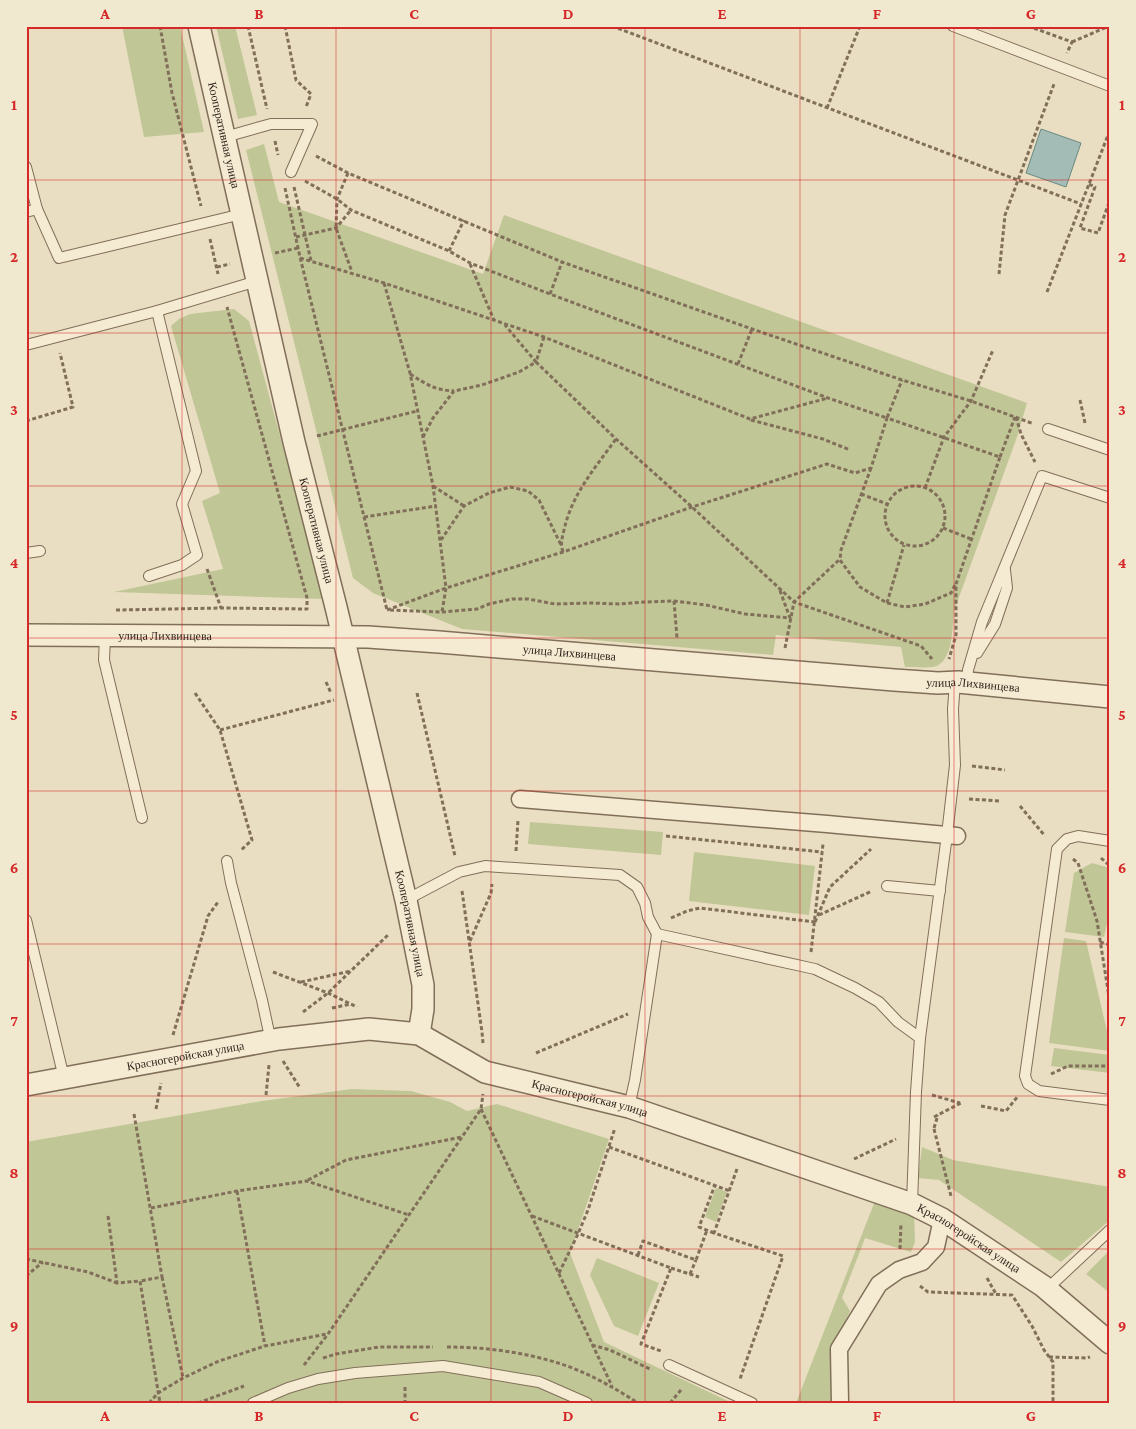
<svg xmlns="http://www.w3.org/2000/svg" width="1136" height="1429" viewBox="0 0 1136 1429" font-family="'Crimson Pro',serif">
<rect width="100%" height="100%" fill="#e9dec1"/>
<!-- green -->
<g fill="#c0c696">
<polygon points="122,26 180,26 204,132 144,137"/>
<polygon points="216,26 235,26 257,115 238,119"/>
<path d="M264,144L279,202L483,274L504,215L1027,403L1017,437L954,611C952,626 954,663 933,667C925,668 914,667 905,667L901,647L791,637L776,635L773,655L462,629L373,593L353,578L246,150Z"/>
<polygon points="234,309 249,321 324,599 114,592 223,569 202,501 220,493 171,326 179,319 190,314"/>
<polygon points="530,822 663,832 661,855 528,844"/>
<polygon points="694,852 815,866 809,915 689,901"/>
<polygon points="1092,863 1110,868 1110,910 1104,937 1065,932 1074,873"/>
<polygon points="1064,938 1086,941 1110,1044 1110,1051 1049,1043"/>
<polygon points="1054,1048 1110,1055 1110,1073 1051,1066"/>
<polygon points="352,1089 411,1091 450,1102 467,1111 497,1104 609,1139 570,1253 604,1342 732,1403 26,1403 26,1142 262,1101"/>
<polygon points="922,1147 953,1160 1110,1187 1110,1220 1061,1262 939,1180 918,1178"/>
<polygon points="716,1188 727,1192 716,1222 705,1217"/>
<polygon points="875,1201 914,1210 915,1242 911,1252 865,1238 842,1298 850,1311 840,1335 836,1403 796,1403"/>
<polygon points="1110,1250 1110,1293 1086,1274"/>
<polygon points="597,1258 659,1283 638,1336 614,1326 590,1275"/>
</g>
<!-- water -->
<polygon fill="#a3bcb5" stroke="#6b8982" points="1041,129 1081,143 1066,187 1026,173"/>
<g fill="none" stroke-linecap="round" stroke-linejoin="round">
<!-- service casing -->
<g stroke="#816f5a" stroke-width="12">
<g id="service">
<polyline points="953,26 1110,86"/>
<polyline points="225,137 271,124 312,124 291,172"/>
<polyline points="26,167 37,209 26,212"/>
<polyline points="37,209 59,258 242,214"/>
<polyline points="26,345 157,311 257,281"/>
<polyline points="1048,429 1110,450"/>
<polyline points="26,553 40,551"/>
<polyline points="149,576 182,565 197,555 182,504 196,471 157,311"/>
<polyline points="105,635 104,660 142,818"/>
<polyline points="977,653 995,624 1007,588 1005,570"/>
<polyline points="967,683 968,670 982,622 1042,476 1110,498"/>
<polyline points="1110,841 1078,836 1067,839 1057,849 1025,1076 1028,1084 1039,1091 1110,1100"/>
<polyline points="227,861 231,883 262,1000 271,1042"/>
<polyline points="887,886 940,891"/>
<polyline points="406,900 459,872 485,866 620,875 637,887 645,903 648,917 657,934"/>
<polyline points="26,920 64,1078"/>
<polyline points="629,1107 635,1080 657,934 815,969 855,988 879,1002 898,1022 920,1038"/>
<polyline points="912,1204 916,1092 920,1038 947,835 955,765 953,709 955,682"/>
<polyline points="1047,1289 1110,1230"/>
<polyline points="669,1365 752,1403"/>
<polyline points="253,1403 288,1388 318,1379 355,1373 443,1366 539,1382 587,1403"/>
</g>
</g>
<!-- pedestrian casing -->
<g stroke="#816f5a" stroke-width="19">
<g id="pedestrian">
<polyline points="520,799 827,824 957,836"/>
<polyline points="840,1403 839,1349 879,1284 899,1270 922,1262 936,1247 942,1219"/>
</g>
</g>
<!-- minor casing -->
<g stroke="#816f5a" stroke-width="24">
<g id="minor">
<path id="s1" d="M199,26L294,442L336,607L406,900L423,985V1009L419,1034"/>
<path id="s2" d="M26,635L368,637L439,642L894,680L938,683L958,682L1110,697"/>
<path id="s3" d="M26,1085L279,1039L369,1029L419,1034L485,1072L629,1107L912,1204L942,1219L1043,1286L1110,1343"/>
</g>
</g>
<!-- path -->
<g stroke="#816f5a" stroke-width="3" stroke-dasharray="4 2.5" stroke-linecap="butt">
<polyline points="160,26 172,93 201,206"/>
<polyline points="248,26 267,109"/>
<polyline points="285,26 296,80 311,94 306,107"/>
<polyline points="612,26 1081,204"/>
<polyline points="1028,26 1072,42 1067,53"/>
<polyline points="1072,42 1109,26"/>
<polyline points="827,108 860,26"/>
<polyline points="275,141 278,155"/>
<polyline points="316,156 348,173 562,262 752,329 902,380 971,401 1034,424"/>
<polyline points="348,173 337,199 336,228 352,272"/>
<polyline points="305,181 337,199 351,210 449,251 470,263 550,294 828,398 887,418 902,380"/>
<polyline points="1089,184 1095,187 1080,228 1098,233 1110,200"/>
<polyline points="294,187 311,261"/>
<polyline points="285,188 300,257 387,610"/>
<polyline points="296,237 336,228 351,210"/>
<polyline points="210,239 218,274"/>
<polyline points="449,251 464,220"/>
<polyline points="275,253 298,248"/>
<polyline points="300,258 384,283 544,337 750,419 828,398"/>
<polyline points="470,264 494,320"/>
<polyline points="217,267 230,264"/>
<polyline points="999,274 1005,215 1054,84"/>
<polyline points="384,283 410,373 433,486 446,588 442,612"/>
<polyline points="1047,292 1110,130"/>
<polyline points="550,294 562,262"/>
<polyline points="544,337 536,362 616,439 692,507 794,602 921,646 932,659"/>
<polyline points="738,364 752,329"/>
<path d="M410,374C426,384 434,390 454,391"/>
<polyline points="1080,400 1085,423"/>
<polyline points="1016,417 1021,434 1035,462"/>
<polyline points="751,420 823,439 850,450"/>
<polyline points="26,421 73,407 60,353"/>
<polyline points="317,436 417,411"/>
<polyline points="423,437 433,418 454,391 482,385 519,372 536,362 505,325"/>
<polyline points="1000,457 1015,417"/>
<polyline points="871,468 841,550 840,560 860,587 887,603 905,607 925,604 951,593 955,585"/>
<polyline points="433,486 464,506"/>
<circle cx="915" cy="516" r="30"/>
<polyline points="925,488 944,437 971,401 993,350"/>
<polyline points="861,494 887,504"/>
<polyline points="364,517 436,506"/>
<polyline points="943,528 971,539"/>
<polyline points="441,540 464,506 489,493 510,487 528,491 539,500 561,545"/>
<path d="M563,552C560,543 562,539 564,530C572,494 595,468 616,439"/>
<polyline points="207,569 221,608"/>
<polyline points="674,601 677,638"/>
<polyline points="887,603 904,545"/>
<polyline points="116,610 221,608 307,609 307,598 227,307"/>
<polyline points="387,610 446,588 563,552 692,507 827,464 855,473 871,468 887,418 1000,457 956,584 956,635 949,659"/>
<polyline points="390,610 442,612 477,609 489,604 512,599 528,599 555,604 590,603 620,604 644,602 674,601 706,605 745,614 790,618 779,588"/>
<polyline points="785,648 794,602 839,560"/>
<polyline points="326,682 331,693"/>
<polyline points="195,693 220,730 252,840 241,850"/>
<polyline points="417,693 455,856"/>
<polyline points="220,730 334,700"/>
<polyline points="972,766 1005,770"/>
<polyline points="969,799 1000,801"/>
<polyline points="1020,806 1045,836"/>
<polyline points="666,836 822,852"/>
<polyline points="516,851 518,820"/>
<polyline points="1101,858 1110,866"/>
<polyline points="1073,859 1078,863 1097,921 1110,1003"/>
<polyline points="462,891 482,1032 483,1043"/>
<polyline points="819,915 872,891"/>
<polyline points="671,918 687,911 700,908 815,922"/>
<polyline points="815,922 830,887 871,849"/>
<polyline points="470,941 491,893 492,884"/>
<polyline points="1100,942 1110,945"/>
<polyline points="811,952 823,844"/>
<polyline points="273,972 328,993 357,1007"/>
<polyline points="301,982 351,971"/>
<polyline points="332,1008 351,1004"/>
<polyline points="303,1012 328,993 389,934"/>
<polyline points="173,1035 208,916 218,902"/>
<polyline points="536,1053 628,1014"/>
<polyline points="283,1061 300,1088"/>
<polyline points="1051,1074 1068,1066 1110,1066"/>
<polyline points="266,1095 269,1065"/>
<polyline points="932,1095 960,1103"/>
<polyline points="981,1106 1006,1111 1018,1096"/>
<polyline points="156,1109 161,1083"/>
<polyline points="481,1109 612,1386"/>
<polyline points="134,1114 162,1277 140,1281"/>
<polyline points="934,1117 961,1103"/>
<polyline points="934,1128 938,1115"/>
<polyline points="934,1129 951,1196"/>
<polyline points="609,1147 730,1191"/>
<polyline points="854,1159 896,1139"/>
<polyline points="737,1169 714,1233 783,1256 740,1379"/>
<polyline points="308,1180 346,1160 462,1137"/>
<polyline points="237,1191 265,1346"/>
<polyline points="151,1208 237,1191 307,1181 409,1215"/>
<polyline points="108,1216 117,1283 140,1281 160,1403"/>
<polyline points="532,1216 671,1268 641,1344 661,1351"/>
<polyline points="714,1233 699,1227 715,1185"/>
<polyline points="900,1249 901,1223"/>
<polyline points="638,1255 643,1241 696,1260 707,1230"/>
<polyline points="26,1259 88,1272 117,1283"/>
<polyline points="671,1268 699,1277"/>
<polyline points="559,1273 578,1234 588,1210 615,1128"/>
<polyline points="690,1274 696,1260"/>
<polyline points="26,1276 43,1262"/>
<polyline points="162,1277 183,1378"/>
<polyline points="987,1278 996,1294"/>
<polyline points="920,1286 928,1292 1012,1295 1032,1326 1044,1350 1053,1362 1053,1403"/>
<polyline points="592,1345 610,1350 652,1370"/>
<path d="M447,1347C484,1347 523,1352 558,1363C585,1371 615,1388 638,1403"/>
<polyline points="1049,1357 1087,1358 1090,1357"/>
<polyline points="323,1358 336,1354 379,1347 433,1347"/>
<polyline points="304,1365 328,1334 481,1109 483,1094"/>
<polyline points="405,1387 405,1403"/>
<polyline points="149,1403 158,1393 183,1378 219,1361 265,1346 327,1334"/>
<polyline points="198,1403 244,1386"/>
<polyline points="670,1403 681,1390"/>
</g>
<!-- service -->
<use href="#service" stroke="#f5ebd3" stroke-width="10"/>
<!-- pedestrian -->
<use href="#pedestrian" stroke="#f5ebd3" stroke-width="16"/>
<!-- minor -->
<use href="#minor" stroke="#f5ebd3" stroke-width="21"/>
</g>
<!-- grid -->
<path fill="none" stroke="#d62828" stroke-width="1" stroke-opacity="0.55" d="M182,26V1403M336,26V1403M491,26V1403M645,26V1403M800,26V1403M954,26V1403M26,180H1110M26,333H1110M26,486H1110M26,638H1110M26,791H1110M26,944H1110M26,1096H1110M26,1249H1110"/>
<g text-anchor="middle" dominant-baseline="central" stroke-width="4.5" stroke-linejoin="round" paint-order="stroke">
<!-- street labels -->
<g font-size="12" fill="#32271d" stroke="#f1e8d0">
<text stroke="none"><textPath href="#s1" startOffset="112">Кооперативная улица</textPath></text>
<text stroke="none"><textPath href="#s1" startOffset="518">Кооперативная улица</textPath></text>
<text stroke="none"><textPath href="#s2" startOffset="139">улица Лихвинцева</textPath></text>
<text stroke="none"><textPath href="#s2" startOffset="544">улица Лихвинцева</textPath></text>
<text stroke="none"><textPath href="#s2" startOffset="949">улица Лихвинцева</textPath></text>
<text stroke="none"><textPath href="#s1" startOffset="922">Кооперативная улица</textPath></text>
<text stroke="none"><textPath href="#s3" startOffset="162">Красногеройская улица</textPath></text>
<text stroke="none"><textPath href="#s3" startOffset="582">Красногеройская улица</textPath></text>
<text stroke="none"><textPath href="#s3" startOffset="988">Красногеройская улица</textPath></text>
</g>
</g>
<!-- border -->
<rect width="1136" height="1429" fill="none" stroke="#f1e8d0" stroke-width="55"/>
<rect x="28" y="28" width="1080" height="1374" fill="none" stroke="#d62828" stroke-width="2"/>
<g font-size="16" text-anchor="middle" font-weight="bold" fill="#d62828">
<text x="105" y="19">A</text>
<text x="259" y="19">B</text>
<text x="414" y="19">C</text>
<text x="568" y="19">D</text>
<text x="722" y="19">E</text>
<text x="877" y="19">F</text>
<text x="1031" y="19">G</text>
<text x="14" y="110">1</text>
<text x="1122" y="110">1</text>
<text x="14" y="262">2</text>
<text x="1122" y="262">2</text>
<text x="14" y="415">3</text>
<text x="1122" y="415">3</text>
<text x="14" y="568">4</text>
<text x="1122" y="568">4</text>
<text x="14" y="720">5</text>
<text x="1122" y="720">5</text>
<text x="14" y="873">6</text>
<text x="1122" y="873">6</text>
<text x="14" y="1026">7</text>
<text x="1122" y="1026">7</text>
<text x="14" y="1178">8</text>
<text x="1122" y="1178">8</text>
<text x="14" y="1331">9</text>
<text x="1122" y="1331">9</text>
<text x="105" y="1421">A</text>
<text x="259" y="1421">B</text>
<text x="414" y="1421">C</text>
<text x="568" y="1421">D</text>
<text x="722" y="1421">E</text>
<text x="877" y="1421">F</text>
<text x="1031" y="1421">G</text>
</g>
</svg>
